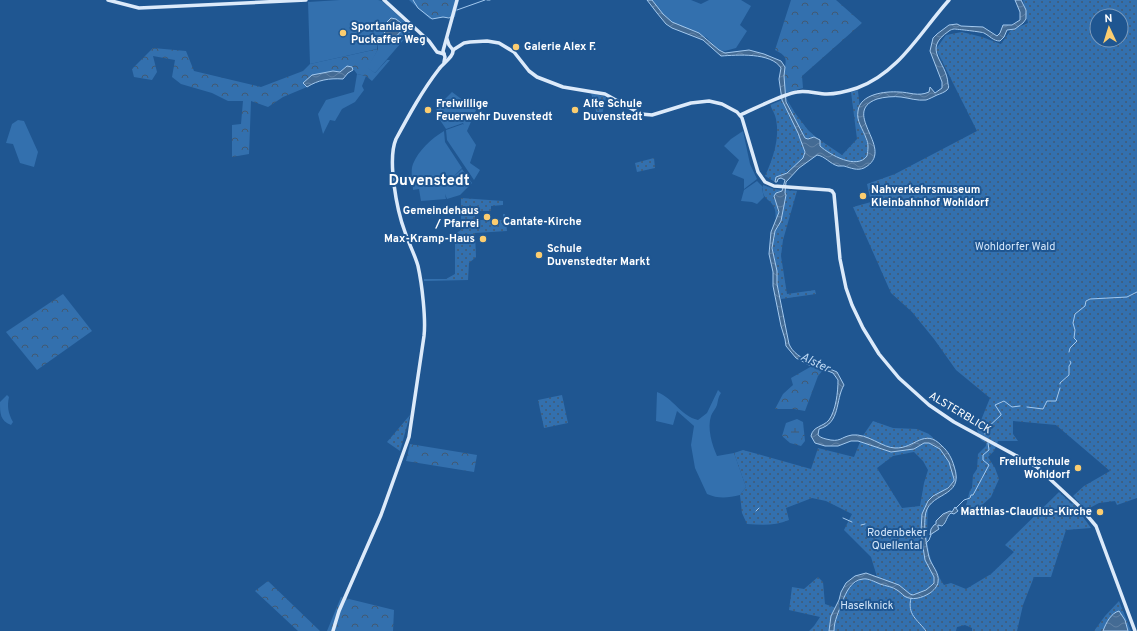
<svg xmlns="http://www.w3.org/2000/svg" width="1137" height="631" viewBox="0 0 1137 631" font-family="Overpass,sans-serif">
<defs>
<pattern id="forest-crowns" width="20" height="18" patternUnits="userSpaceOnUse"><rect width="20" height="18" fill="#3370ae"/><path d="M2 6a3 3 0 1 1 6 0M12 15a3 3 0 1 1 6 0" fill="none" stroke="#425a73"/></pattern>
<pattern id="wetland-marsh" width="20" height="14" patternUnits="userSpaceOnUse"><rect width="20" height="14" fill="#3370ae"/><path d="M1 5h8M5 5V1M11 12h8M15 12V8" fill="none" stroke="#425a73"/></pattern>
<pattern id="park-dots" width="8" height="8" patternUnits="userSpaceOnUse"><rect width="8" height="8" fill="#3370ae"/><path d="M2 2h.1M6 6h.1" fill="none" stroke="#425a73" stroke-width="1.8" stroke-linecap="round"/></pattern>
<pattern id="water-waves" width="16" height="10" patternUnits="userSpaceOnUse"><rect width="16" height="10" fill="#446b94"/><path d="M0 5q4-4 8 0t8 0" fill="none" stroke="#6081a4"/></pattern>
</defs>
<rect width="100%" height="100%" fill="#1f5691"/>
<!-- grass -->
<g fill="#3370ae">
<polygon points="340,0 378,0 382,1 413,29 375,73 367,68 378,49 378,40 377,49 310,64 308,2"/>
<polygon points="652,0 691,0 701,4 709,0 741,0 751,6 740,25 747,31 736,48 725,51 719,50 707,38 672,22 663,14"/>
<polygon points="357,74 366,76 362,86 364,90 355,102 342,109 335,121 330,120 323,134 318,114 326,100 354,92"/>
<polygon points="452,92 476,110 467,131 476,145 470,163 480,170 474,180 447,140 446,130 463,124 464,125 463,123 446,129 438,117 436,107 435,106 440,99 443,101"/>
<polygon points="18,120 24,121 38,152 34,167 20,163 13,144 6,143 12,124"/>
<path d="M444,131L445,142L462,168L444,186L462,169L472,183L460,195L447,199L445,194L446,199L421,201L419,189L413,190C413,182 410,171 413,164C418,151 432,138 444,131Z"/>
<polygon points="743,131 750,164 757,179 744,189 744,179 732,174 739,160 724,146 731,139"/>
<polygon points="757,181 763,187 762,189 764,197 757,204 752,202 741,201 744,190"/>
<path d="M718,390L721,393C718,397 718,401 717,405C716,409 712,412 711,416C707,428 712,445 717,456L734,453L746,487L740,495C728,498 718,499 707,494L695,468L691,445L694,426L677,411L673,425L656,421L657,392C673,398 681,416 698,420L707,413Z"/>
<path d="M7,395L9,397C7,406 8,413 13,422L11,425C0,421 0,413 0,402Z"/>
</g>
<!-- forest -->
<g fill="url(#forest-crowns)">
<polygon points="409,0 459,0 455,17 445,17 430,19"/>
<path d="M791,0H836L862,23L802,76L803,88L785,93C784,88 783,78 784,73C786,60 789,57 775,50Z"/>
<polygon points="153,48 186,51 194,71 261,87 303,71 310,64 378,49 368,68 375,73 387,60 390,60 372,81 366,76 357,74 352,67 340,72 333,71 326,73 303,83 307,87 283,97 268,107 251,101 249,154 232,157 232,125 241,124 243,101 228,101 212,93 181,84 172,77 175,60 153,56 157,72 152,80 134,77 132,69"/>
<polygon points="63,294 92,331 37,370 6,332"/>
<polygon points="812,366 823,370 818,376 805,411 794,409 775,409 783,394 793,385 791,378"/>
<polygon points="797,419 803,422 805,441 801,446 790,443 782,436 786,423"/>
<polygon points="410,444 477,455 474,472 406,461"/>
<polygon points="268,581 320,631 298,631 255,591"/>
<polygon points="341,597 394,610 393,631 327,631"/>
</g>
<!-- wetland -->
<path fill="url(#wetland-marsh)" d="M798,421C802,425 804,435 802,440L792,438L788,435L789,425L794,422Z"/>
<!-- park -->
<g fill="url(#park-dots)" fill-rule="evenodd">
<path d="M1023,0H1137V498L1117,505L1115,501L1099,503L1086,510L1073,496L1084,486L1110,471L1056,425L1013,421V434L1018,441H998L994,451L988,457L995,468L999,479L991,497L971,515L965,509L970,490L972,488L973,475L977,469L978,454L986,446V443L981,440L977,430L990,398L956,370L934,339L912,312L891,293L853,207L871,202L867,184L895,174L977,131L936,49L946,35L962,32L982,37L1001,44L1011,30L1028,23ZM1097,16H1121V40H1097Z"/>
<path d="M858,90C858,95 860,101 859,106C859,112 858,117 860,124C863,134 872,145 867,157C861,169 823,154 820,146C819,144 820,142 820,140L814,137L806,139L800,127L797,124L786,98L795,113L808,130L817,138L842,155L857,139L851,92Z"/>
<polygon points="591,93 606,97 602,115 597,115"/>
<path d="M782,100C786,111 807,144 804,154C803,161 797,164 792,168C785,173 784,174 776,177L775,182L765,176C773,159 780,138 776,119C775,114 772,109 770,105Z"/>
<polygon points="654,158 655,168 637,172 635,163"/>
<path d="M763,185L774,189L782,190V191L778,192L774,197L779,212L776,219C775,216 776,213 775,210C773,199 760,200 763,185Z"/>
<polygon points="785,190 797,191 783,240 781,256 787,294 815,290 816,294 781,299 777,284 777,272 772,243 775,231 781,221 784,206"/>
<polygon points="461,198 503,201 503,205 491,206 491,211 476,211 475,212 475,220 503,220 503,214 505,214 507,231 475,233 476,257 469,263 468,280 424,281 424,279 446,279 455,274 455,234 461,230"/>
<polygon points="562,395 568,423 544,428 538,400"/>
<polygon points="410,415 400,451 387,442"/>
<path d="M873,421L893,428L917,429L929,434L940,444L952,459L957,478L928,505C927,541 924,554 944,585L951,583L966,589L991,574L1014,552L1005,545L1059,492L1072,504L1073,503L1091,528L1066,530L1051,577H1034L1023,605L1017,631H972V628L965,625L957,627L956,631H809L814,626L820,617L789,610L792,587L804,589L818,577L823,582L825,604L839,609L847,589L861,579H867L889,586L877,577L871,557L844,530L852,514L826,501L812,498L786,508L789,520C775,526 762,525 747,524L742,513L740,495L746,487L734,453L743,450L811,469L818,448L854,457L862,437ZM914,452L923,461L928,470L924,483L920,506L902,508L877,468L893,456Z"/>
<polygon points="1119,601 1131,631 1128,631 1125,620 1107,622 1103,631 1094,631 1105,616"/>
</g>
<!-- water -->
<g fill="url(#water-waves)" stroke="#a3c9ef">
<path d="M647,0H652L663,14L672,22L699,33L719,50L725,53L749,50L764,54L781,61L785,67L784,76L786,102L805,138L808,139L814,137L820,140V146C830,155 857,170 867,156C868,150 869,144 866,138C863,129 856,121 858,111C860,94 885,91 899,92C909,92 918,97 929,92L930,87L935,93L942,88V82L930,51L933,38L937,34L949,25L957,24L961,26L983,27L997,36L1000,33L1003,25H1012L1020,20V12L1015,0H1021L1026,10V19L1023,23L1015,29L1007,30L1004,37L1000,41C993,41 990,36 984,33C983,32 956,29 954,29C953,29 950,30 949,31C921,50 947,61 948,84C949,86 949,88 947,90C945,92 940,94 937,95C933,97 929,99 926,100C917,101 909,98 901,97C894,96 884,97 877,99C839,113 898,150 864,168C857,171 851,168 844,166C842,166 840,166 838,166C830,164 825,156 817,155L799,168L786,182L785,193L786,195L781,221L775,231L772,248L777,271V284L789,344C796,361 822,365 837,372L844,385C835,400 841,423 819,429L818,435C821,438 823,438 826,439C841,443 840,437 852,435C867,433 883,448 895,448C915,449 924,427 942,446C948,451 952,459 954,466C966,500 926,490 925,518C924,530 926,544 929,557C931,565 940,573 938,582C938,586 933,591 930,593C922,598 912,601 904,596C902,594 900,592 897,590C893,587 886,586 880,584C875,582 868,578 863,579C851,580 846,593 842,602C839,612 834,620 834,631H829L831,616L839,600L841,592L846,583L855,576L866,573L899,585L910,594L913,595L926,590L932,585L934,583V577L925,560L923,547L921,531L922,514L928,501L933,496L948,488L954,481V479L949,462L940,449L929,443H924L914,449L891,452L858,441H851L838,446H825L815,443L811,436C813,426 823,427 829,420C836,410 838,392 838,380L833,373L828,371L809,365L796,358L786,346L785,339L781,326L773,286V272L769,254L771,232L779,212L774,196L776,193L782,191L785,180L781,178L778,179L777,182H775L776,177L787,173L803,158L805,152L798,133L782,100L779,79L781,68C771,52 737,55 721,56L703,40L672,28L666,24L657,13Z"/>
<polygon points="391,18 396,19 401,23 404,28 391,42 384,35 387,22"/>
<path d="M347,66L352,67L353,70L348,73L343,79C329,78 318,80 307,87L303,83L312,75L333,71L340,72Z"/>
<path d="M955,507L958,511L954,514L951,513C946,517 947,522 942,526L938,525V527L939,529L930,535L931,529L934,525L936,524V521L943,514L950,511L952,512Z"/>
<path d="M1119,611L1125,620L1128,631H1103C1106,623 1111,613 1119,611Z"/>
</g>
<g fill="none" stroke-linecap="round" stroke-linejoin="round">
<!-- stream -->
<g stroke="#a3c9ef" stroke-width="1">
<polyline points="413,0 418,8 432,19 443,17 449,18 451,17"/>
<polyline points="487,0 490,0"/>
<polyline points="457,10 485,0"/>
<polyline points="1069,352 1070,348 1077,341 1074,338 1075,330 1073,323 1075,314 1085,306 1086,301 1090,299 1127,297 1137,292"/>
<polyline points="1060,384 1060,383 1069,375 1069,366 1071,363 1070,361"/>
<polyline points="1027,407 1043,409 1047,401 1056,401 1060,388"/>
<polyline points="985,434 985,430 1001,415 1001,414 995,405 1004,401 1012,407 1020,406"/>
<polyline points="956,508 964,500 970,498 971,495 973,495 989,465 983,460 983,455 989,450 988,443"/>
<polyline points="756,511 759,508"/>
<polyline points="843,518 852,522"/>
<polyline points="861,525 865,524"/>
<polyline points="926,543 929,540 931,535"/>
<path d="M911,598C907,615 917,619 926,631"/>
</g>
<!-- secondary -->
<g stroke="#dceafa" stroke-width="3.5">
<polyline points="108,0 139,8 306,0"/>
<polyline points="384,0 429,41 437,52 444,54"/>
<polyline points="447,39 449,45 453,50"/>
<polyline points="453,50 464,43 470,42 487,41 499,43 514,52 529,71 537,77 563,87 605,94 641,114 652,115 691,103 709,101 722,104 737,112 742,118 758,172 765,182 774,186 829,190 832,191 834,194 840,259 846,288 852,305 863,328 879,354 899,378 929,405 954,422 1037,467 1079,506 1096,526 1135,631"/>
<polyline points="444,62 445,57 443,51 457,0"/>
<path d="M740,115C754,109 783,94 797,92C807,90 817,94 827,94C837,94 848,91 857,88C899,73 921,31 949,0"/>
<path d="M333,631L339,611L381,515L409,437L424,336C426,319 422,284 418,266C415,255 409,244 405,232C397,211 387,160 396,139C409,115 422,91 439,69C443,63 454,57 453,50"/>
</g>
</g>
<!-- markers -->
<g fill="#fbcd70" stroke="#1f5691" stroke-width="1.5">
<circle cx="343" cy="33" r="4"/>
<circle cx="516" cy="47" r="4"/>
<circle cx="428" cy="110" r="4"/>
<circle cx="575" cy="110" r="4"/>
<circle cx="863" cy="196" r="4"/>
<circle cx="487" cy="217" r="4"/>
<circle cx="495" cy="222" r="4"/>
<circle cx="483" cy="239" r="4"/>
<circle cx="539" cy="255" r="4"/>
<circle cx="1078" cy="468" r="4"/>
<circle cx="1100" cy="512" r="4"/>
</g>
<g text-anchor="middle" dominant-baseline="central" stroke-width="4" stroke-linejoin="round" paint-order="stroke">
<!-- poi labels -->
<g font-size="11" font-weight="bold" fill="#fff" stroke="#1f5691" text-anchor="start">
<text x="351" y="27">Sportanlage<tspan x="351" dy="13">Puckaffer Weg</tspan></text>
<text x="524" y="47">Galerie Alex F.</text>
<text x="436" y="104">Freiwillige<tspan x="436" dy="13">Feuerwehr Duvenstedt</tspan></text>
<text x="583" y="104">Alte Schule<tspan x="583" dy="13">Duvenstedt</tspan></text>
<text x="871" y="190">Nahverkehrsmuseum<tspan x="871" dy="13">Kleinbahnhof Wohldorf</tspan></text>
<text x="479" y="211" text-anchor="end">Gemeindehaus<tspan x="479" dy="13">/ Pfarrei</tspan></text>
<text x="503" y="222">Cantate-Kirche</text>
<text x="475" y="239" text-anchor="end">Max-Kramp-Haus</text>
<text x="547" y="249">Schule<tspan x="547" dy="13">Duvenstedter Markt</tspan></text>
<text x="1070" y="462" text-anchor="end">Freiluftschule<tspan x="1070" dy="13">Wohldorf</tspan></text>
<text x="1092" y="512" text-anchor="end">Matthias-Claudius-Kirche</text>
</g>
<!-- park labels -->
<g font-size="11" fill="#d5e7fa" stroke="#1f5691">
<text x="1015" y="247">Wohldorfer Wald</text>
<text x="897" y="533">Rodenbeker<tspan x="897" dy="13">Quellental</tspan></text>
<text x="867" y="606">Haselknick</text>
</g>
<!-- street labels -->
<g font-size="11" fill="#fff" stroke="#1f5691">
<text transform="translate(960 413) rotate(31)">ALSTERBLICK</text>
</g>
<!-- water labels -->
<g font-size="12" font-style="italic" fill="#bcd8f4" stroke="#1f5691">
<text transform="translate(815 363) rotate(26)">Alster</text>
</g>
<!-- district labels -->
<g font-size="15" font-weight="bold" fill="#fff" stroke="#1f5691">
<text x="429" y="181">Duvenstedt</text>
</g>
</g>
<!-- north arrow -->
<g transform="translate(1109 28) rotate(356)"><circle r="19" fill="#1f5691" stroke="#799abd"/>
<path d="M0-3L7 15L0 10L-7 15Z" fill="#fbcd70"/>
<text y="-6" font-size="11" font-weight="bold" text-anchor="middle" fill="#ffffff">N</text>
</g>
</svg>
